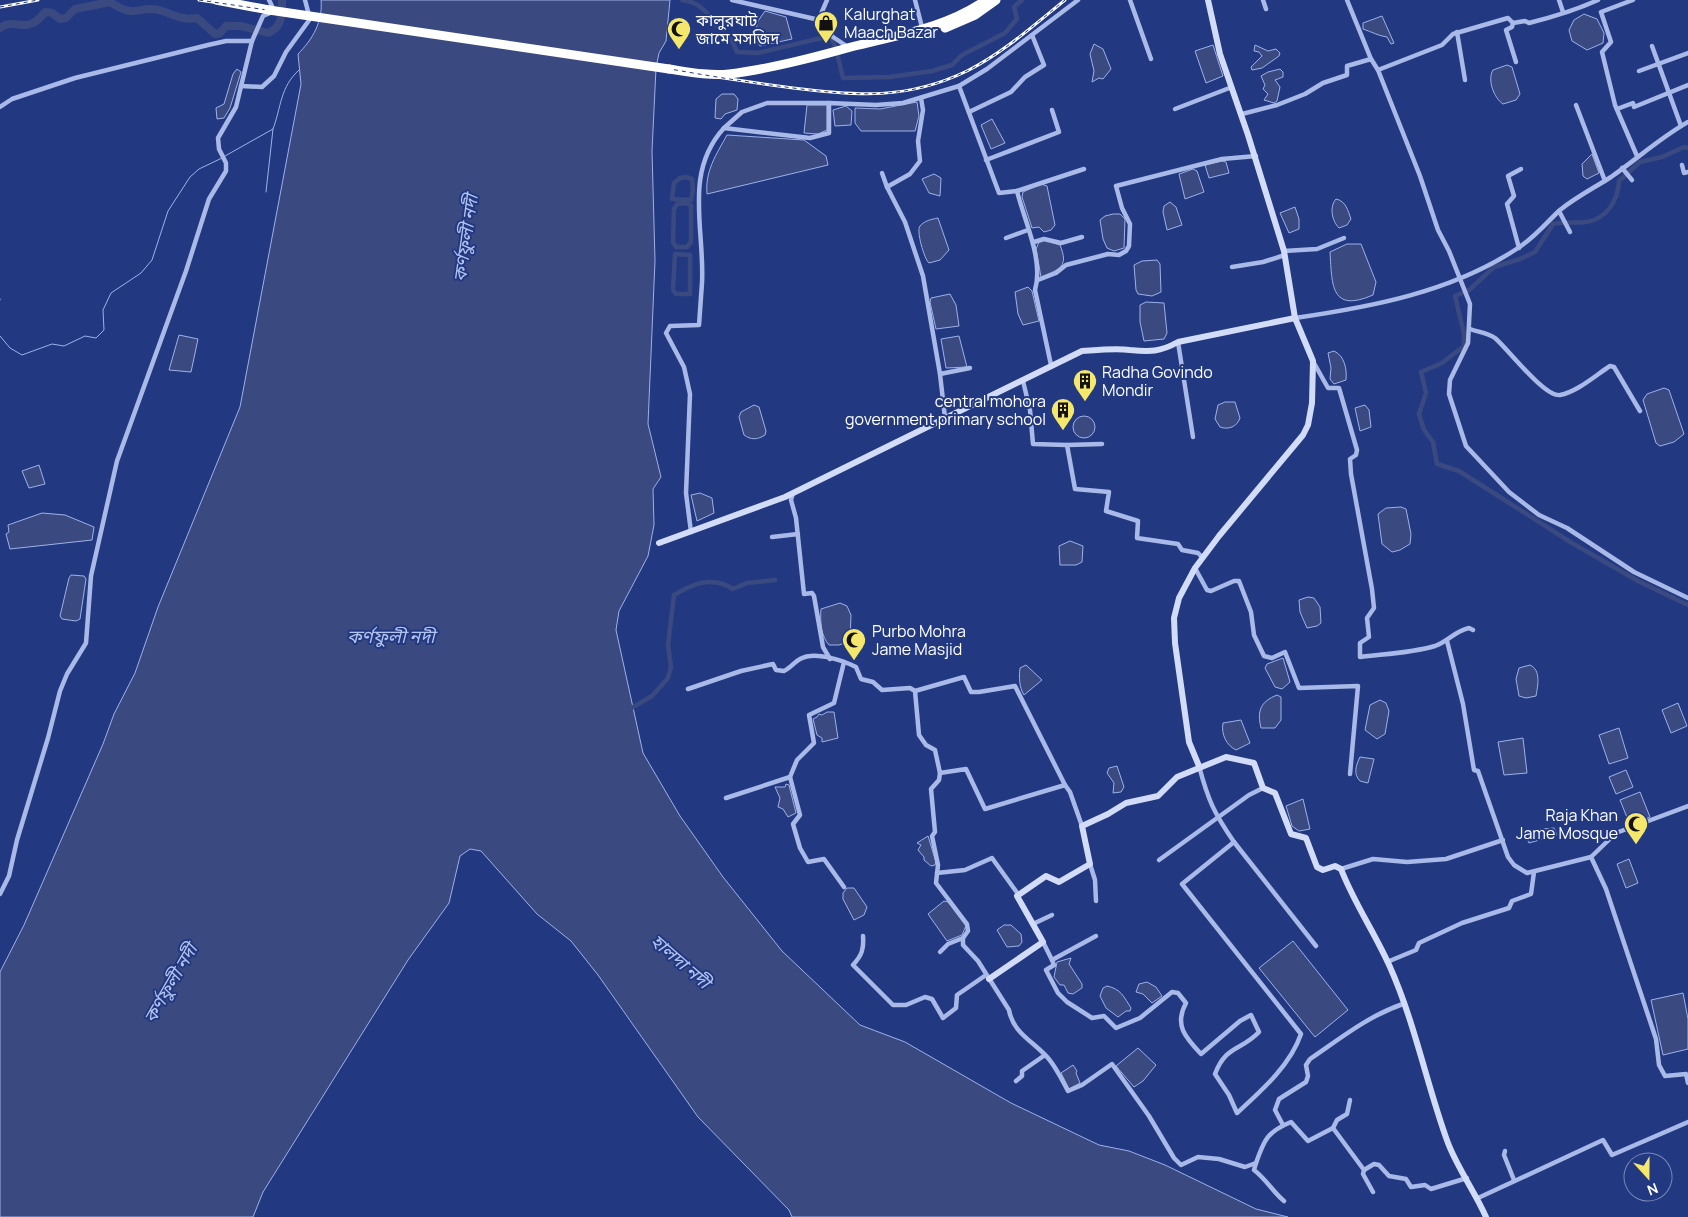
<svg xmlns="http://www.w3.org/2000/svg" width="1688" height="1217" viewBox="0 0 1688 1217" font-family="Manrope,'Noto Sans Bengali',sans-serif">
<rect width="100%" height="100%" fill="#223982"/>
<!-- water -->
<g fill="#3a4a81" stroke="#9db1e9">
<path d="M321,0H670L666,41L659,53L656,68L652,151L655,261L648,424L661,477L653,489L654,525L648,556L619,611L616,630L643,753L680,816L723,877L782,951L860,1025L905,1042L1011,1103L1099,1145L1129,1151L1165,1165L1256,1209L1288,1217H792L789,1210L698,1117L598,975L571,941L537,914L481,851L470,849L460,856L449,903L408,960L263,1192L253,1217H0V972L24,925L103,744L114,714L135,673L158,607L240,407L301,84L298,54C313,39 323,21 321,0Z"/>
<polygon points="765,11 786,17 792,39 760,46 754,37 758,21"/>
<polygon points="1584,14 1597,19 1604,33 1603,43 1587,50 1572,41 1569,30 1574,20"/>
<path d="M1382,16L1394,43L1391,44L1387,37C1379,36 1372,32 1363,29V23Z"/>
<polygon points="1094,44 1103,49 1111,69 1103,79 1099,78 1092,82 1094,71 1090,54"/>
<polygon points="1213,45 1223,76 1206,83 1195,51"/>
<polygon points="1255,45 1268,51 1276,49 1280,53 1279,56 1262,68 1252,70 1251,67 1262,56 1259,52 1254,51"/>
<path d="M1507,65L1512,67L1520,94L1516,100L1503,104C1494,98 1487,80 1493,70Z"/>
<polygon points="237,69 241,72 230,108 224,118 217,119 216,108 224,104 233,74"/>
<polygon points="1280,69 1283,72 1283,77 1275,80 1280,87 1277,101 1274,103 1264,100 1268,94 1263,89 1265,85 1261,76 1268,72"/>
<polygon points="722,94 734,94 738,99 737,110 725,114 721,119 715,118 716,99"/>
<polygon points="917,102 919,116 915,131 861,131 855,123 855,108 880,109"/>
<polygon points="807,105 827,105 827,130 818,134 804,133"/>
<polygon points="846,106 852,111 851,125 835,126 833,110"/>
<polygon points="992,119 1005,143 991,149 981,125"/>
<path d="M727,135L804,140L826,156L828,165L707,194C705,171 716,155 727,135Z"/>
<polygon points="1592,154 1599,173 1587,179 1583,176 1582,164"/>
<polygon points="1222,161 1226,162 1229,173 1209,178 1205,165"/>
<polygon points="1193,169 1197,171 1204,192 1185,199 1179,174"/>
<polygon points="934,174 941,178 940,196 929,193 922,179"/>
<polygon points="1041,184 1047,186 1055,225 1051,230 1044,232 1039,227 1032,228 1022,197 1023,192"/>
<path d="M1336,199C1346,201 1348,211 1351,219L1347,225L1339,228C1332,221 1329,207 1336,199Z"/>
<polygon points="1170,202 1176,207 1182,225 1167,230 1163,212 1164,206"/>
<polygon points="1295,207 1299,219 1299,229 1289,233 1280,213"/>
<polygon points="1113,214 1120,214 1125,219 1124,248 1114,251 1107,248 1103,239 1100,220 1105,216"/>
<path d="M938,218L949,250L940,260L929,263C924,259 916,230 920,226C924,221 932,219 938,218Z"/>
<path d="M1044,240L1060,245C1069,267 1060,269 1041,277L1036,249L1039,242Z"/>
<path d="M1347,244H1361L1376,282L1373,295C1331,313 1332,286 1330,252Z"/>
<polygon points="1157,260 1160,264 1161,292 1152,296 1138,294 1136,290 1134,265 1142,261"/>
<polygon points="1028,287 1032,291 1039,321 1023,325 1018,314 1015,292"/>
<polygon points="950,294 956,305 959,326 936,329 930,302 931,298"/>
<polygon points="1146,302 1164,303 1167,333 1164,339 1144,341 1140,322 1140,305"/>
<polygon points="179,335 198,339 191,372 169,370"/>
<polygon points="959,336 967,367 946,368 941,339"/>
<path d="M1334,351C1345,356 1347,370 1346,380L1334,384L1330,379L1331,368L1328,353Z"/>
<polygon points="1664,388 1669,390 1684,434 1674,442 1660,446 1656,443 1643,400 1647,394"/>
<path d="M1225,402H1235L1240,418C1237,427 1228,430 1220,427L1215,419L1218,405Z"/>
<path d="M754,405L759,407L766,431L765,435C757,440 751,440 744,435L739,417L741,412Z"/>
<polygon points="1365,405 1369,410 1371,427 1360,431 1355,408"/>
<circle cx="1084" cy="427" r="11"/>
<polygon points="39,465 45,484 29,488 22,471"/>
<polygon points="700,493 712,498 714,513 697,521 691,495"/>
<polygon points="1401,507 1406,509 1411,534 1410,544 1400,550 1392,552 1382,544 1378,514 1386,508"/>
<polygon points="42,513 65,515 94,527 92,540 10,549 6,534 9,532 8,525"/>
<polygon points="1070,541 1083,546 1082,562 1076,565 1060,565 1059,546"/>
<polygon points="71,575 84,576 86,579 80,619 76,621 62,619 60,616 69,578"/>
<polygon points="1308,597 1314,598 1320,607 1321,623 1317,626 1307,628 1300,612 1299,600"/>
<path d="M840,603L847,606L851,615L850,641L839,645H829C821,636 820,622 821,609Z"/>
<polygon points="1283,658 1290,682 1282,689 1275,687 1265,668 1267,664"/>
<path d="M1026,665L1042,680L1024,695C1019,687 1019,677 1020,668Z"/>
<path d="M1530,665C1541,670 1538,685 1536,696L1526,698L1519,696L1516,679L1519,668Z"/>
<path d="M1277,695L1281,697V720L1275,728H1261C1257,711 1260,702 1277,695Z"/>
<polygon points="1380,700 1386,703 1389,711 1385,734 1377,739 1365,730 1370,705"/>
<polygon points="1678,703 1687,726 1671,733 1662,710"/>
<polygon points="827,712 834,712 838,738 822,742 822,738 817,735 813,719 817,717 819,714 822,715"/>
<path d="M1241,720L1250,743L1236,750C1226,745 1221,734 1223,723Z"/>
<polygon points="1619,728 1628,758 1609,764 1599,735"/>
<polygon points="1523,738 1527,773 1504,775 1498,742"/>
<path d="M1360,757L1374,759L1368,783L1360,781C1353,774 1356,765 1360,757Z"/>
<polygon points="1117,766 1124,787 1121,792 1113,793 1114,783 1107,773 1109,768"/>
<polygon points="1626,770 1633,787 1616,794 1609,777"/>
<polygon points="786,784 789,785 796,813 788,817 783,809 778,807 780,798 775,787 785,787"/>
<polygon points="1640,792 1650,817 1630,825 1620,800"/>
<polygon points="1303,799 1310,829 1299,831 1292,826 1286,806"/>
<polygon points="1554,828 1557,835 1529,843 1526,837 1532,830"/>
<polygon points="928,836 936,862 935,865 931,866 924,860 924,857 918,850 921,845 917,843"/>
<polygon points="1629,859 1638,883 1626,888 1617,864"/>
<polygon points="847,888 854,888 867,907 864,915 854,920 843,899 843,893"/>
<polygon points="944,901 948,902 966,926 962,935 947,941 928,914"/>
<polygon points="1004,925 1011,925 1021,934 1022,942 1019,946 1007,947 997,930"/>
<polygon points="1293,941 1348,1010 1315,1037 1259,968"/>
<polygon points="1071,958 1069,964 1082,984 1082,988 1073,994 1068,993 1064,985 1060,985 1054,977 1057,962"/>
<polygon points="1147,982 1156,987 1162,996 1152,1003 1143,994 1136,992 1139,984"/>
<path d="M1107,986C1121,989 1124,997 1131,1008L1130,1011H1126L1118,1017L1106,1008L1100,996L1103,988Z"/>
<polygon points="1683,993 1688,1019 1688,1049 1663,1055 1651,1000"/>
<polygon points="1138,1048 1156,1065 1143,1081 1134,1087 1116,1066"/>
<polygon points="1073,1065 1077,1071 1076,1073 1080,1083 1069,1089 1061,1073"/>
</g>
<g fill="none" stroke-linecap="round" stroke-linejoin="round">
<!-- stream -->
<g stroke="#9db1e9" stroke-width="1">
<path d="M225,156L273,129C281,108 280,87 299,70"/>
<polyline points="266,192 273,129"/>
<polyline points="0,299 0,300"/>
<polyline points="0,336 10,348 22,355 52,344 64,346 85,336 96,338 104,330 103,310 111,293 141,273 152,260 168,211 190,177 199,169 222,158"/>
</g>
<!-- canal -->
<g stroke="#3a4a81" stroke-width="4.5">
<path d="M682,0C698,2 704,9 713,21C723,33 731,35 737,52L758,53L830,36L836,48"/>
<polyline points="838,57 843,78 890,77 932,71 952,65 962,55 1005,33 1017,19 1014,7 1022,0"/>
<polygon points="686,177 692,179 693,190 691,200 672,199 674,183 680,178"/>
<polygon points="686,203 691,205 691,242 687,247 676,247 673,242 674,209 677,204"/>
<polygon points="675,254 690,255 690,294 676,294 673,290"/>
<path d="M1468,291L1494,267L1520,259L1535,252L1553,224C1563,222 1574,223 1585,222C1606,220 1618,201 1619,181L1640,162L1662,157L1684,147L1688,148"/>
<polyline points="1462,293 1455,296 1464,334 1464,346 1442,363 1421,372 1426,393 1419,414 1424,430 1433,442 1437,464 1459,471 1572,543 1638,581 1688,605"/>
<path d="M628,710L652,696L668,678L671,667L668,645L674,595C694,583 713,576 733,589L747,583L775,580"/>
</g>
<!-- river -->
<path stroke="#3a4a81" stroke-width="8" d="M0,28C17,16 26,37 45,12L52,13L60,19L66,18L75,9L110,2C137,20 137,5 159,10C173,14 182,21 197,18L215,34L220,33L226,26H241L268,33C283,27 282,14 282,0"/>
<!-- street -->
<g stroke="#a9b9e8" stroke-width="4.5">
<polyline points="732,0 815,19 833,37 848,47"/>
<polyline points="915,0 924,35"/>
<polyline points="1130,0 1151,59"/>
<polyline points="1263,0 1266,9"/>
<polyline points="1347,0 1371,59 1378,70 1420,176 1438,230 1449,251 1470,304 1468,343 1450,380 1449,394 1466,446 1509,492 1539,515 1567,528 1634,572 1688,598"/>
<polyline points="1559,0 1563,12"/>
<polyline points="1633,0 1601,12 1611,42 1602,52 1615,105 1637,156"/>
<polyline points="1513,23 1512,27 1506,30 1516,62"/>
<polyline points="825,28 821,14 827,0"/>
<polyline points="1457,32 1465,80"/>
<polyline points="1652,46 1681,126"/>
<path d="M1378,70L1442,45L1453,34L1508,18L1513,23L1525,21L1529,23C1553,17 1574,11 1598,0"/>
<polyline points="1639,71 1688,53"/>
<polyline points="241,86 262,87 274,76 286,52 310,19 305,0"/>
<polyline points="959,86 987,69 1078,0"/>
<polyline points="921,98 923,110 918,141 920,161 910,174 887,187 905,222 923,276 940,374 945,418"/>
<polyline points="1576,105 1605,181"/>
<polyline points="0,107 12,99 75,78 208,45 226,41 252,41 263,16 270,13 272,6 269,0"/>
<polyline points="1175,109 1232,87"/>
<polyline points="1617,109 1633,103 1634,107 1688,85"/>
<polyline points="969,112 1011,92 1025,77 1044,65 1032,35"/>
<polyline points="1242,114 1277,105 1305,94 1323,83 1347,75 1347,66 1371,59"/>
<polyline points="724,128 742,112 767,103 829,103"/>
<polyline points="986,160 1059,132 1052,110"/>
<polyline points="1682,165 1684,173 1688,172"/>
<polyline points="1622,168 1632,180"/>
<polyline points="882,173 887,187"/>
<polyline points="1017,191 1084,169"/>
<polyline points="1559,211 1570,232"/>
<polyline points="1006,238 1028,230"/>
<polyline points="1034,242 1044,239 1061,243 1082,237"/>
<polyline points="1519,248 1507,204 1514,196 1508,176 1521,169"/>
<polyline points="1284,251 1317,249 1344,238"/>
<polyline points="1232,267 1263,262 1285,255"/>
<polyline points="1038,280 1056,273 1066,265 1108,254 1119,255 1126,251 1129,246 1130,224 1122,208 1116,186 1222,159 1256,156"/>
<path d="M1295,318C1371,307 1452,292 1518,248C1534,238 1546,223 1560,210C1576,197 1594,188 1611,177C1637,159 1660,138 1688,122"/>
<path d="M1470,329C1478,332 1488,333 1495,338C1508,349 1545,398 1560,395C1577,392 1596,375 1610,366L1614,367L1640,411"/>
<polyline points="1178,342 1193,437"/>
<path d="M1314,363L1328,388H1339L1357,450L1356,455L1350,459L1351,474L1372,589L1374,608L1367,618L1369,637L1360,643V657C1384,654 1412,653 1435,646C1449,641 1453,632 1469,628L1473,630"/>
<polyline points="940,374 970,368"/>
<polyline points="1023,381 1030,410 1033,444 1067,445"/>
<polyline points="1102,444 1067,445 1075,489 1109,492 1106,511 1138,521 1137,538 1178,544 1182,550 1198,553 1202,557"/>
<polyline points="793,493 791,500 796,518 804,594 812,593 814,596 823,647 830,659"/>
<path d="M691,532L686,493L690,394L684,367L666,333L670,326L699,325C700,311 701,297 702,283C705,229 683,173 724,128L810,138L829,133V103L876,105L903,103L959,86L999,193L1017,191C1024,220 1044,260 1035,290L1051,365"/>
<polyline points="772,537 798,534"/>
<polyline points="1195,568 1207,590 1211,591 1234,581 1239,581 1251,612 1254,635 1264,656 1272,658 1285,652 1299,688 1358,686 1350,774"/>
<polyline points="1447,641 1463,704 1474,770 1478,771 1508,857 1514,865 1527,873 1591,857 1606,889 1656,1039 1659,1065 1665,1076 1686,1074 1688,1083"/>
<path d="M688,689L741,671L773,664L776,670L784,671C791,668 794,662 800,659C815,651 842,660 856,667L861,679L873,682L882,690L910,688L915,691L919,735L926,745L935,750L940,773L966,769L985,809L1065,785L1070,792L1082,826"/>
<polyline points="915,691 964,677 971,692 979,692 1015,686 1065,785"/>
<path d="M940,773L939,780L931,789L935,832L932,836L938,865L936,883L967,924L968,931L963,938V945L978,961L1009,1010C1013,1033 1033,1041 1048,1058C1056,1067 1062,1080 1068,1091L1082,1085L1112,1064L1149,1116L1174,1158L1181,1165L1198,1157L1219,1159L1245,1167L1256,1163C1264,1140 1267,1132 1291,1122L1308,1141L1333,1128L1364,1170L1363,1174L1373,1192"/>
<polyline points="726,798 790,777"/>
<polyline points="1234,842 1316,946"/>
<polyline points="1591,857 1616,833 1688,806"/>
<polyline points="1159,860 1249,795 1263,788"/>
<polyline points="1090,864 1095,880 1096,901"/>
<polyline points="1341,869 1373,859 1407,862 1446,859 1503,840"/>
<polyline points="937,873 965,870 992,858 1018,894"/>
<polyline points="844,887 824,859 808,862 800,848 793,824 800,815 790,777 797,760 814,743 809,715 834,703 844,662"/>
<polyline points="0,894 9,876 17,840 48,738 60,691 67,674 86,643 91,576 117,461 186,271 209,199 226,171 226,163 219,149 218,138 236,107 252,41"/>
<polyline points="1033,924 1052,915"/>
<path d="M863,936C864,949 862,955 853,965L893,1005H906L925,997L932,999L943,1018L956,1008L957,995L986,975"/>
<polyline points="1043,942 1052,960 1096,936"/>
<polyline points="940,952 948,944 963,938"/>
<path d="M1052,960L1054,965L1046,970L1058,993L1067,1002L1092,1018L1104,1016L1116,1028L1140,1018L1172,992L1178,993L1186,1003C1174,1025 1185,1037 1201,1054L1240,1021L1251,1015L1259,1032C1241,1051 1226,1045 1215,1074L1229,1095L1237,1113C1261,1091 1290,1066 1301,1034L1182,884L1234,842C1214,813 1208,800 1199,766"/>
<polyline points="1387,962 1416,950 1419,943 1462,923 1509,908 1512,901 1531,894 1534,872"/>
<polyline points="1016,1081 1022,1076 1022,1071 1045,1055"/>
<path d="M1283,1125L1275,1110L1279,1099L1306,1082L1308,1076L1306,1065L1310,1059C1341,1038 1368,1016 1403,1004"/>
<polyline points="1333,1128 1337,1120 1347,1114 1350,1100"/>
<polyline points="1505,1151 1504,1155 1514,1180"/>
<path d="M1256,1163L1254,1170C1266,1179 1273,1192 1284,1201"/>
<polyline points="1364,1170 1374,1164 1379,1165 1389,1176 1406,1179 1411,1187 1425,1185 1431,1189 1467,1178"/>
<polyline points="1478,1198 1603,1140 1612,1155 1688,1122"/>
</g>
<!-- secondary -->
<g stroke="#d3dcf7" stroke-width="6">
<path d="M659,543L785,497L1082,351C1097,350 1115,348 1130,350C1150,352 1160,352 1178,342L1295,318"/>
<polyline points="1199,766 1189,742 1175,643 1174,618 1179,598 1195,568 1219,536 1303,435 1308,425 1312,403 1313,361 1295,318 1284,251 1248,135 1220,54 1208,0"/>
<path d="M989,979L1043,942L1017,896L1046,876L1059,882L1090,864L1082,826L1108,814L1126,803L1158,796L1177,777L1226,757L1254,763L1263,788L1275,793L1291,834L1306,838L1317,867L1323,870L1335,866L1341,869C1354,903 1375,933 1390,967C1415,1023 1427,1086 1448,1143C1458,1169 1475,1192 1486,1217"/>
</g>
<!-- highway -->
<g stroke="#fff" stroke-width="9">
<polyline points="216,0 269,10"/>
<polyline points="945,28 975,15 996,0"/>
<path d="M669,69C689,72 709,76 729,74C770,69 812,58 851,47C898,35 946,28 986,0"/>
</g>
<!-- rail casing -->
<g stroke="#fff" stroke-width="3">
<g id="rail">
<path d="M199,0L676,70C715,77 754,83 793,88C857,96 907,100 967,71C1003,53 1034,25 1065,0"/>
<polyline points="0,7 38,0"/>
</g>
</g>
<!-- rail -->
<use href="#rail" stroke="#223982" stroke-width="1" stroke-dasharray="4" stroke-linecap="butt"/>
<!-- highway-bridge -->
<polyline stroke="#fff" stroke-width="9" points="269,10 669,69"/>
</g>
<!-- icons -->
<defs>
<g id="shop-pin" transform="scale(1.25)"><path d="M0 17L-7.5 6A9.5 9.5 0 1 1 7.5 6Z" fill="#f4e76b" stroke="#223982"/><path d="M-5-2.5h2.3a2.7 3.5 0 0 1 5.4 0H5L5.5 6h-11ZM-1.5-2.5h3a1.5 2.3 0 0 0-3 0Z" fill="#111"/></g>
<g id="mosque-pin" transform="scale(1.25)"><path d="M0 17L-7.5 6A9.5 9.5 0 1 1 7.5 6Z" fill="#f4e76b" stroke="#223982"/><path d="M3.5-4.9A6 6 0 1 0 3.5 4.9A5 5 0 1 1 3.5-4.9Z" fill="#111"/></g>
<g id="building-pin" transform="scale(1.25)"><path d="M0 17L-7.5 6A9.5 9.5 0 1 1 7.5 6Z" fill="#f4e76b" stroke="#223982"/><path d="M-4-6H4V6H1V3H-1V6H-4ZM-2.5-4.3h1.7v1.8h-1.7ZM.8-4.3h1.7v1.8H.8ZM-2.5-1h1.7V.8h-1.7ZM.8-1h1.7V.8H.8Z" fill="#111"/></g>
</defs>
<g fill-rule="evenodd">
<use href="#shop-pin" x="826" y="23"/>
<use href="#mosque-pin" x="679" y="29"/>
<use href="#building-pin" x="1085" y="381"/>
<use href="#building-pin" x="1063" y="410"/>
<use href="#mosque-pin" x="854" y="640"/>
<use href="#mosque-pin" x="1636" y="824"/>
</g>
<g text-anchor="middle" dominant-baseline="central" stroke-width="4" stroke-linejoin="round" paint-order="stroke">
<!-- poi labels -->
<g font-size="16" fill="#fff" stroke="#223982" text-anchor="start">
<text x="844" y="14">Kalurghat<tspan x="844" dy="18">Maach Bazar</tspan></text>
<text x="696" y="20">কালুরঘাট<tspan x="696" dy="18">জামে মসজিদ</tspan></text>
<text x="1102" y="372">Radha Govindo<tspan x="1102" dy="18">Mondir</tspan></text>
<text x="1046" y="401" text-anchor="end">central mohora<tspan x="1046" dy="18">government primary school</tspan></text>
<text x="872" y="631">Purbo Mohra<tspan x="872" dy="18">Jame Masjid</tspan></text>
<text x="1618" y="815" text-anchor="end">Raja Khan<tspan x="1618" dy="18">Jame Mosque</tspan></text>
</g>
<!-- water labels -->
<g font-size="18" font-style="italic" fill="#b4c4f0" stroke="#223982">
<text transform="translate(465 238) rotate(-82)">কর্ণফুলী নদী</text>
<text x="391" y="636">কর্ণফুলী নদী</text>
<text transform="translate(681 961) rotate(41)">হালদা নদী</text>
<text transform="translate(170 983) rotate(-60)">কর্ণফুলী নদী</text>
</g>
</g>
<!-- north arrow -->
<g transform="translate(1648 1177) rotate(159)"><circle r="24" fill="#223982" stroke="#7a88b4"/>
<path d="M0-4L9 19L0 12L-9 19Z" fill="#f4e76b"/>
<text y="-8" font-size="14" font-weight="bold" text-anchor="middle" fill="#ffffff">N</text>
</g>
</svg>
